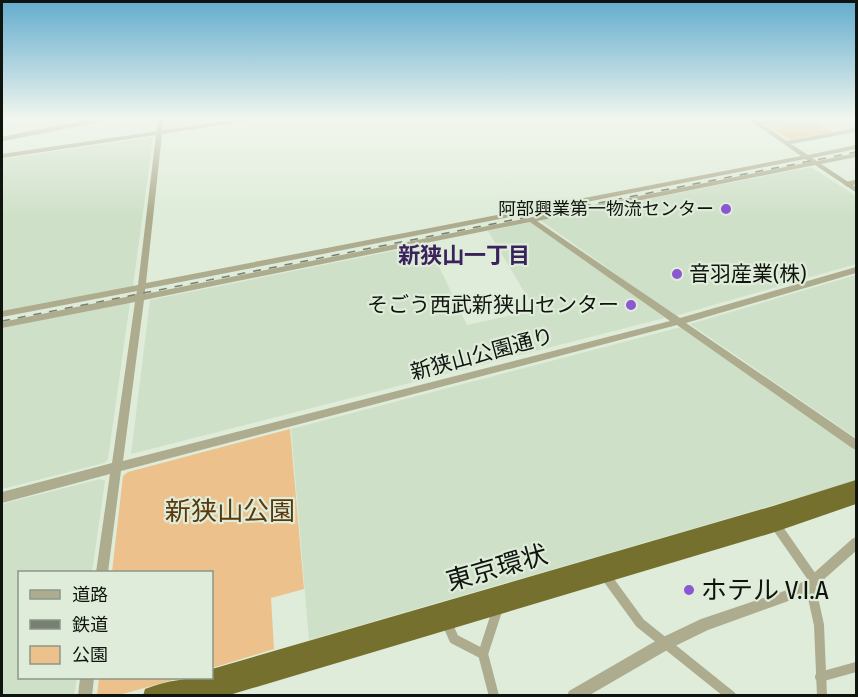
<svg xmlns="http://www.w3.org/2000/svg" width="858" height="697" viewBox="0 0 858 697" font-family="'Fira Sans Condensed','Noto Sans JP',sans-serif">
<rect width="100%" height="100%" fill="#dfecd9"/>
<!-- built -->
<g fill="#cfe0c8">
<polygon points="163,118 199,118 199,125 162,131"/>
<polygon points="153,137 133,286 2,312 2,159"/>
<polygon points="811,167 856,196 856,264 675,316 540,220"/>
<polygon points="531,222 665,318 131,454 150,300 428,244 467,325 535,310 488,231"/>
<polygon points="856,275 856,438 690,324"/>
<polygon points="130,302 108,459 104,463 2,489 2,328"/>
<polygon points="681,327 856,449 856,481 309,640 291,429"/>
<polygon points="100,479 105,481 92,572 20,572 20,678 77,678 74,695 2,695 2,504"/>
</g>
<!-- green -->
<g fill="#edc18c">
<polygon points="794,118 812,118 833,132 790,140 764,124"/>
<polygon points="290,429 304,589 271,598 274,649 212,668 212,572 112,572 123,476 128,472"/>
<polygon points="99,678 180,678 119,695 97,695"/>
</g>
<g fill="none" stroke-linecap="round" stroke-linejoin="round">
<!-- minor-far1 -->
<g stroke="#aeac8e" stroke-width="4.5">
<polyline points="757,124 788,118"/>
<polyline points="159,133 161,118"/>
<polyline points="2,139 108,118"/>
<polyline points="847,184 856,182"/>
</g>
<!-- minor -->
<g stroke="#aeac8e" stroke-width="10">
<polyline points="775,524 814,580"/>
<polyline points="605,575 640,623 731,696"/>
<polyline points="810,584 819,625 822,696"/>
<polyline points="447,623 454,639 483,654 494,696"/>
<polyline points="483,654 498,608"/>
<polyline points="820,677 856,667"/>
</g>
<!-- tertiary -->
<g fill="#aeac8e" fill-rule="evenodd">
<path d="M247,118H264L162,134L146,283L801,156L747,118H753L787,141L856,128V132L791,144L808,155L856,145V149L812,158L817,161L856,153V157L821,164L856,187V192L854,191L815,165L537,221L680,318L856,267V273L686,323L856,439V450L852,448L677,325L121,471L108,572H96L110,474L2,503V492L112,463L135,302L2,328V322L136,295L137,291L2,317V311L138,285L156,135L2,158V154ZM805,159L810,162L145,294V289ZM530,222L670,321L123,461L144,300Z"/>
<polygon points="856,537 856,551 814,588 794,599 708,630 669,649 588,696 567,696 569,691 659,639 701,619 787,590 806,580 852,539"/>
<polygon points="80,678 94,678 92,696 78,696"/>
</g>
<!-- trunk -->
<path fill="#76702f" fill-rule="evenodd" d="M856,480V504L775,532L226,696H143L145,689C168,680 187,678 212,678V669L773,506Z"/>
<!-- rail -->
<polyline stroke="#778073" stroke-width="1.5" stroke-dasharray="8 8" stroke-linecap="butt" points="2,321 856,152"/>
</g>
<!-- sky -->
<linearGradient id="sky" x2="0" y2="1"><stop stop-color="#63acce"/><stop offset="0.55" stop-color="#f1f6ee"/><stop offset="1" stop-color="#f1f6ee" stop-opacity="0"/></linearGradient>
<rect width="858" height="216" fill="url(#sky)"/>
<!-- markers -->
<g fill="#8b58d1" stroke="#dfecd9" stroke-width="2">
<circle cx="726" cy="209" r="6"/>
<circle cx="677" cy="274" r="6"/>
<circle cx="631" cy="305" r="6"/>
<circle cx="689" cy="590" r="6"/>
</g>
<g text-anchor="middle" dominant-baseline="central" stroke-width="4.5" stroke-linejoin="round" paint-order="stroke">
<!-- far-poi labels -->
<g font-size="18" fill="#10140e" stroke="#dfecd9" text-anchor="end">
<text x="714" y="209">阿部興業第一物流センター</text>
</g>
<!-- poi labels -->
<g font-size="21" fill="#10140e" stroke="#dfecd9" text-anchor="start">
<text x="689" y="274">音羽産業(株)</text>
<text x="619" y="305" text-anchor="end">そごう西武新狭山センター</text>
</g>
<!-- street labels -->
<g font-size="21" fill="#10140e" stroke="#dfecd9">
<text transform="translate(482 354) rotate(-15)">新狭山公園通り</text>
</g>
<!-- neighbourhood labels -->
<g font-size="22" font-weight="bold" fill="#3a225c" stroke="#dfecd9">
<text x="464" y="255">新狭山一丁目</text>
</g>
<!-- near-park labels -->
<g font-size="26" fill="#59390b" stroke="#dfecd9">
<text x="230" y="511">新狭山公園</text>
</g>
<!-- near-street labels -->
<g font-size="26" fill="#10140e" stroke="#dfecd9">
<text transform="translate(497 568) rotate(-16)">東京環状</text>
</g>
<!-- near-poi labels -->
<g font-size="26" fill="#10140e" stroke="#dfecd9" text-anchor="start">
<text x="701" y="590">ホテル V.I.A</text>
</g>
</g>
<!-- border -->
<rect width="858" height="697" fill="none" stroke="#10140e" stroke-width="6"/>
<!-- legend -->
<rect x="18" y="571" width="195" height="108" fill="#dfecd9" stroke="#8c9688" stroke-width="1.5"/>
<rect x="30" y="590" width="30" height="9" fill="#aeac8e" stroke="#8c9688" stroke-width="1.5"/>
<text x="72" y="601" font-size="18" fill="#10140e">道路</text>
<rect x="30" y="620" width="30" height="9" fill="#778073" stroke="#8c9688" stroke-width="1.5"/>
<text x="72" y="631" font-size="18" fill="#10140e">鉄道</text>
<rect x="30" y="646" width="30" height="18" fill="#edc18c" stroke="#8c9688" stroke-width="1.5"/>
<text x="72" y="661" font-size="18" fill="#10140e">公園</text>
</svg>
